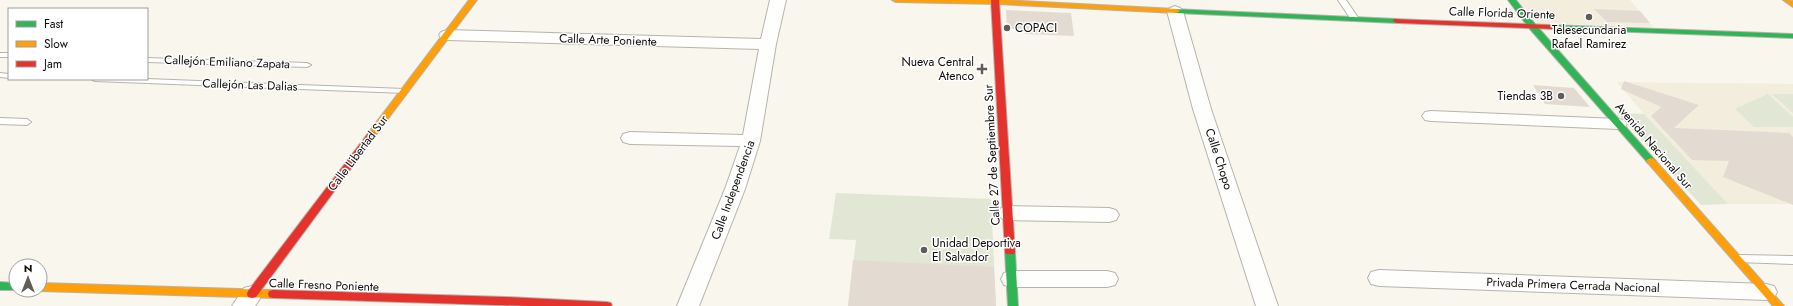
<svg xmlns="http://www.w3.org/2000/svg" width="1793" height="306" viewBox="0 0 1793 306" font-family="Jost,sans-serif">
<rect width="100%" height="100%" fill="#f9f6ee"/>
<!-- built -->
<g fill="#f2eddd">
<polygon points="1518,0 1630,0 1653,27 1538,23"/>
<polygon points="1617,82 1793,84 1793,204 1728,204 1644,114"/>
</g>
<!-- green -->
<g fill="#e1e7d4">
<polygon points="1768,94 1793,117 1793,127 1754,127 1735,109"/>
<polygon points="1772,94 1793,94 1793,113"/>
<polygon points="1617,113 1644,114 1728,204 1701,205"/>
<polygon points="836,193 991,199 996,306 848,306 856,240 829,239"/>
</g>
<!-- building -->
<g fill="#e3dbd1">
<polygon points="1594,9 1640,11 1650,23 1607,22"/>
<polygon points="1006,10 1071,13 1074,36 1025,34 1025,29 1007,29"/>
<polygon points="1624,81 1699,105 1674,128 1789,133 1793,137 1793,205 1723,177 1729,161 1692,160 1651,116 1661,107 1621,89"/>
<polygon points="1533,85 1574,88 1590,107 1545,104"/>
<polygon points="853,260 994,267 996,306 848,306"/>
</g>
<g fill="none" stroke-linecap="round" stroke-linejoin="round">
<!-- lane casing -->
<g stroke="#b6b4ae" stroke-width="2">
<g id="lane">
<polygon points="1338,0 1346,0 1359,19 1358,21 1352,21"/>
<rect x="0" y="53" width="9" height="4"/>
<polygon points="147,58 307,63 311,65 307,67 147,62"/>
<polygon points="0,73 9,74 9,78 0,77"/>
<polygon points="91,79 147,79 405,89 409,91 405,93 95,81"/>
<polygon points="0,118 27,119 31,122 27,125 0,124"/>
<polygon points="1740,255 1793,256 1793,264 1736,262 1735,259 1736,256"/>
</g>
</g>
<!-- street casing -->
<g stroke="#b6b4ae" stroke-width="2">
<g id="street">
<polygon points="770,0 786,0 776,44 760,141 745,189 699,306 677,306 725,189 740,146 630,144 623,142 621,138 623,134 630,132 743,135 759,49 447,40 441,38 439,35 441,32 447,30 761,39"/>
<polygon points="1175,6 1180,8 1183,11 1211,109 1278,306 1256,306 1193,109 1167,11 1170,8"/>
<polygon points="1431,111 1618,119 1624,120 1627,124 1624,128 1618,129 1431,121 1425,120 1422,116 1425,112"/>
<polygon points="1008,206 1109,208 1116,210 1119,215 1116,220 1109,222 1008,220 1001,218 998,213 1001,208"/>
<polygon points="1379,270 1766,284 1774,286 1777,292 1774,298 1766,300 1379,286 1371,284 1368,278 1371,272"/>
<polygon points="1012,271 1107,271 1115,273 1118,279 1115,285 1107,287 1012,287 1004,285 1001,279 1004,273"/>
<polygon points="252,286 260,288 263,294 255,306 232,306 244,288"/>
</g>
</g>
<!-- fast casing -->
<g stroke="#b6b4ae" stroke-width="2">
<g id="fast">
<polygon points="1508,0 1516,0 1535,24 1654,159 1656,161 1654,163 1648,163 1529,28"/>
<polygon points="1173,9 1397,19 1401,21 1397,23 1176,13 1172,11"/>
<polygon points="1550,25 1793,34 1793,38 1553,29 1550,29"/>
<polygon points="1010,248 1014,250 1015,252 1018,306 1008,306 1005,252 1006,250"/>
<polygon points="0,282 16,283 16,290 19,290 0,290"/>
</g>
</g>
<!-- slow casing -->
<g stroke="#b6b4ae" stroke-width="2">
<g id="slow">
<polygon points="469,0 477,0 375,136 369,136 368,134 369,132"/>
<polygon points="892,0 1002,0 1176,9 1180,11 1176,13 998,4 896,2"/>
<polygon points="1783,0 1793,1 1793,7"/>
<polygon points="1651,158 1654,159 1784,306 1773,306 1648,163 1646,161 1648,159"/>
<polygon points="40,283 273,290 277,291 278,294 277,297 273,298 40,291 37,290 40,290"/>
</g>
</g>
<!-- jam casing -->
<g stroke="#b6b4ae" stroke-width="2">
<g id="jam">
<polygon points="991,0 999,0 1015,252 1014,254 1006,254 1005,252"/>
<polygon points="1394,19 1553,25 1557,27 1553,29 1397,23 1393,21"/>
<polygon points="372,131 376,134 375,136 256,297 252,298 248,297 247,294 248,291 369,132"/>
<polygon points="273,290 506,297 607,302 611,303 612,306 528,306 273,298 269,297 268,294 269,291"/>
</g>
</g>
<!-- lane -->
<use href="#lane" fill="#fefefc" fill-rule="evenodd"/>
<!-- street -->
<use href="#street" fill="#fefefc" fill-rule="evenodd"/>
<!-- fast -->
<use href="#fast" fill="#30b455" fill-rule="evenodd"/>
<!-- slow -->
<use href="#slow" fill="#ff9f0a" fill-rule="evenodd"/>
<!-- jam -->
<use href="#jam" fill="#e5322d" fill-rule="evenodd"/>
</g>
<!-- markers -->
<g fill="#605d58" stroke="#fff" stroke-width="1.5">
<circle cx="1589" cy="17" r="4"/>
<circle cx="1007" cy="28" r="4"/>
<path d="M980 63h4v4h4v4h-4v4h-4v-4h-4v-4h4z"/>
<circle cx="1561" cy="96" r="4"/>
<circle cx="924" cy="250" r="4"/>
</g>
<g text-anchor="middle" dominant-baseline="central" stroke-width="3" stroke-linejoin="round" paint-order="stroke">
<!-- street labels -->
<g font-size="12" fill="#0d0b07" stroke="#fff">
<text transform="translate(1502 13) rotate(2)">Calle Florida Oriente</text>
<text transform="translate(608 40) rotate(2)">Calle Arte Poniente</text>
<text transform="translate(227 62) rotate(2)">Callejón Emiliano Zapata</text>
<text transform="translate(250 85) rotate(2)">Callejón Las Dalias</text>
<text transform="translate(1654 146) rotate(49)">Avenida Nacional Sur</text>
<text transform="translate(358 153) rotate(-53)">Calle Libertad Sur</text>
<text transform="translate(992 155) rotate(-93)">Calle 27 de Septiembre Sur</text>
<text transform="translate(1219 159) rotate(72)">Calle Chopo</text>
<text transform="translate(733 190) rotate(-70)">Calle Independencia</text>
<text transform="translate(324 285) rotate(2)">Calle Fresno Poniente</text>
<text transform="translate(1573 285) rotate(2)">Privada Primera Cerrada Nacional</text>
</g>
<!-- poi labels -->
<g font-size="12" fill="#0d0b07" stroke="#fff" text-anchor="start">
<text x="1015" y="28">COPACI</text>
<text x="1589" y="30" text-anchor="middle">Telesecundaria<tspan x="1589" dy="14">Rafael Ramirez</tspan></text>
<text x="974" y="62" text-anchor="end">Nueva Central<tspan x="974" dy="14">Atenco</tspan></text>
<text x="1553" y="96" text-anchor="end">Tiendas 3B</text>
<text x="932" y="243">Unidad Deportiva<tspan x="932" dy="14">El Salvador</tspan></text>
</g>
</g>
<!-- legend -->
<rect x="8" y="8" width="140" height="72" fill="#ffffff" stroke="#9e9d9c"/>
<rect x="16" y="21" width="20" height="6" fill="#30b455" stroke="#9e9d9c"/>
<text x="44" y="28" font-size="12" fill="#0d0b07">Fast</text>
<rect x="16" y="41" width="20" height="6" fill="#ff9f0a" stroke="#9e9d9c"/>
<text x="44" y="48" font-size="12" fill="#0d0b07">Slow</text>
<rect x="16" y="61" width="20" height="6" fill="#e5322d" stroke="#9e9d9c"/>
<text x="44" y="68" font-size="12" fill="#0d0b07">Jam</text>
<!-- north arrow -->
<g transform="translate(28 278)"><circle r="19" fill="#ffffff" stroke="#9e9d9c"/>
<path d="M0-3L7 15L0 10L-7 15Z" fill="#605d58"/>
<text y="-6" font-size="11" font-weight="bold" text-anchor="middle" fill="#0d0b07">N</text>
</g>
</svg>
